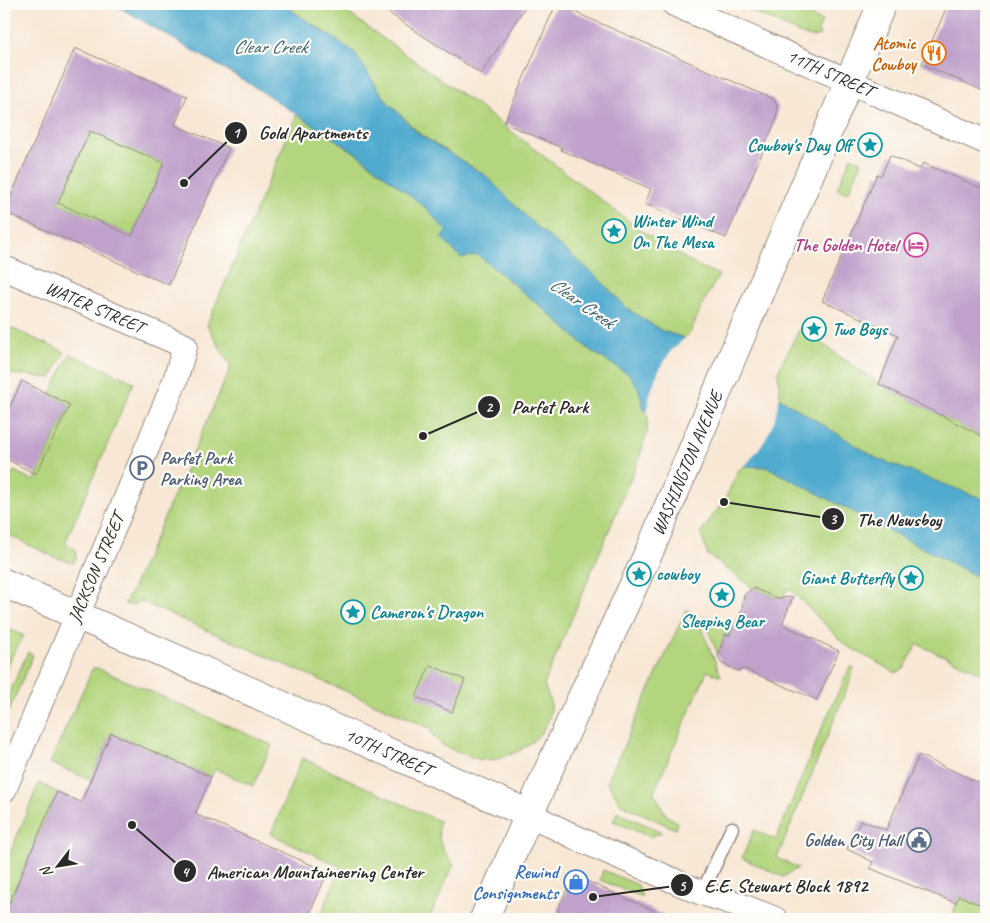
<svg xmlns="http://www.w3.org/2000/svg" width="990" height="923" viewBox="0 0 990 923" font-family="Caveat,sans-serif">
<rect width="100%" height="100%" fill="#fdfcf7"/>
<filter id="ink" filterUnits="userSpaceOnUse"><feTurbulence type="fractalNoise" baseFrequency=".02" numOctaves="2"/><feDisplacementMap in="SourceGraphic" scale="10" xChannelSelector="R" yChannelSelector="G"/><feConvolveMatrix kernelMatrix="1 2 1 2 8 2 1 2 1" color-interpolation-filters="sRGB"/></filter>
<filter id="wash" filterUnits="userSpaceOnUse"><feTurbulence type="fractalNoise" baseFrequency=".0096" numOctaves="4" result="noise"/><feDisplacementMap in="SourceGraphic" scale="20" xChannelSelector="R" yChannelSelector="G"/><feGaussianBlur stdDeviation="1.12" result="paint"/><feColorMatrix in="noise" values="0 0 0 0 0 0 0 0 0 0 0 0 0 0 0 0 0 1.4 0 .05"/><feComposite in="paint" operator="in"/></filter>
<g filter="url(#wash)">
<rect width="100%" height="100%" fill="#f8e7d4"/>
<!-- green -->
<g fill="#b3d57e" stroke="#6f8054">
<polygon points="282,4 335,4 478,106 639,229 694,264 719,275 703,303 690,333 684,338 662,331 628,309 595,275 535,225 485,175 421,135 386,100 353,51"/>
<polygon points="737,4 783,4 822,21 818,31 820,35 812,37 803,35"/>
<polygon points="118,67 147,79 119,143 164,163 132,236 58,203"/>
<path d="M297,114L360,156L426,208L448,232L441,238L478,255L546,311L591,351L630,375L639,390L644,409L648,412L647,433L637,464L544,684C546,692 552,702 551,710C547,739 514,758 488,760C477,760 468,756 458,752C444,746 435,743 430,728L140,601L132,605L124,604L132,590L231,367L207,325Z"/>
<polygon points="851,157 862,162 848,193 837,189"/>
<polygon points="4,325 65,352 51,378 4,373"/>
<polygon points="800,328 879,384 986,438 986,675 917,644 904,669 896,673 844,644 789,588 781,598 777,598 751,587 707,554 701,533 726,497 738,471 749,461 780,397 778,371"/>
<polygon points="70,354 134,382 66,541 65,543 76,550 76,558 74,563 54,557 4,533 4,494 14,471 34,481 70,405 50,395"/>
<polygon points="686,610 696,615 721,676 707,671 654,792 666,815 677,822 675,829 621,804 607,782"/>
<polygon points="703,617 743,636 741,641 725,634 718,655"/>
<polygon points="4,627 24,636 12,656 4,676"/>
<polygon points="28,652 33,655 4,723 4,705"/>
<polygon points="850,667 854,668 849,684 777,858 798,868 783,877 742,858 754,830 776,840 824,723"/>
<polygon points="93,668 97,668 272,745 253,786 215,769 211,777 111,733 91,780 50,763"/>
<path d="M302,758L439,821C437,841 441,849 454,864L429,919H319L341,867L271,834Z"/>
<polygon points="39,783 57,792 4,915 4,868"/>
<polygon points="617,812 662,832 650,837 613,821"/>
<polygon points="603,870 638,885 642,897 600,880"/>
<polygon points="959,896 986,907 986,919 951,919"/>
</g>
<!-- water -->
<polygon fill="#51abcf" stroke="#3e6b7d" points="114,4 282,4 353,51 386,100 420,135 485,175 535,225 595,275 628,309 662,331 682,337 878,459 986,500 986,572 974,575 767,467 743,466 644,410 639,390 630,375 591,351 546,311 478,255 461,258 441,237 447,232 426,208 359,155 255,87"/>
<!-- pier -->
<polygon fill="#f8e7d4" points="686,337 780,395 774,422 764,442 749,461 741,468 647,414 650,394 658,372 671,351"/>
<g id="blocks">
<!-- building -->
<g fill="#c0a1cb" fill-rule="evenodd">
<polygon points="375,4 527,4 481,74"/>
<polygon points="556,4 773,99 778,107 776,120 726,238 645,204 651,189 561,150 562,148 504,123"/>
<polygon points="948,4 986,4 986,92 922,64"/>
<path d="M75,48L187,96L175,125L229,148L169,285L4,212ZM90,131L164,163L132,236L58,203Z"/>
<polygon points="890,155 920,169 923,163 986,190 986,438 879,384 898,335 822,301 877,174 881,176"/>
<polygon points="22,381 70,405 36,474 4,458 4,419"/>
<polygon points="753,588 777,598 793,597 782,624 839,651 817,700 744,669 738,671 721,663 718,655 725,634 729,636 743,608 742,603 745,594"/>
<polygon points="430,665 465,680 452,712 416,697"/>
<polygon points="111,733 211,777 195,814 328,872 307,919 4,919 4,915 57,792 81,802"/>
<polygon points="919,755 986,786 986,907 959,896 956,903 905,883 870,868 873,862 847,849 861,820 886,830"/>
<polygon points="580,878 673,919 576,919 557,911 570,883"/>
</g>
</g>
</g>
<g filter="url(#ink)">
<use href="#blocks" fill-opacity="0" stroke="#928980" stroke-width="1"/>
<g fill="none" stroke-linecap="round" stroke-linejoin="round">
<!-- lane casing -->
<g stroke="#928980" stroke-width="15">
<polyline id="lane" points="702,893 732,828"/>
</g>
<!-- street casing -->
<g stroke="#928980" stroke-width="26">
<g id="street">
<path id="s1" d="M674,4L986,142"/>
<path id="s2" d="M4,268L185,346L175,381L4,790"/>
<polyline points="529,814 579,839 702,893 737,904 775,919"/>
</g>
</g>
<!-- secondary casing -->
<g stroke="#928980" stroke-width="30">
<g id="secondary">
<path id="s3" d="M4,583L529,814"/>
<path id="s4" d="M484,919L548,771L653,543L882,4"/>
</g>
</g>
<!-- lane -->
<use href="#lane" stroke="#fff" stroke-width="12"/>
<!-- street -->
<use href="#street" stroke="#fff" stroke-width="24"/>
<!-- secondary -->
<use href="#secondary" stroke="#fff" stroke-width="28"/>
</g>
</g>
<!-- icons -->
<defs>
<g id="restaurant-ring" transform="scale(1.25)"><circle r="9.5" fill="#fdfcf7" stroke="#e8710a" stroke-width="1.5"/><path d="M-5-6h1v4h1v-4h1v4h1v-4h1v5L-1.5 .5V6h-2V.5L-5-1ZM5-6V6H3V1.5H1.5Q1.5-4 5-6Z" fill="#e8710a"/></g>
<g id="sight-ring" transform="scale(1.25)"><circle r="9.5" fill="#fdfcf7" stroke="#0f9aa8" stroke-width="1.5"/><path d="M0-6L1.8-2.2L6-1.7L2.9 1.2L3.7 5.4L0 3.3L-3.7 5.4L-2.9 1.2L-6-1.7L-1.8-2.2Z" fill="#0f9aa8"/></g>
<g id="hotel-ring" transform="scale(1.25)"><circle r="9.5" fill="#fdfcf7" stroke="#d1479c" stroke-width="1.5"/><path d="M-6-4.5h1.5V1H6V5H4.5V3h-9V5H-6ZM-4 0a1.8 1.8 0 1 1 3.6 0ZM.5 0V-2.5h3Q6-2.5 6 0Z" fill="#d1479c"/></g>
<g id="parking-ring" transform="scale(1.25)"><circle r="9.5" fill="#fdfcf7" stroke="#5c6f8a" stroke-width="1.5"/><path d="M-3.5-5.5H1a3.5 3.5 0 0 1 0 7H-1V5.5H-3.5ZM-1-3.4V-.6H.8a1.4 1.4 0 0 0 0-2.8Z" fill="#5c6f8a"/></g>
<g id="civic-ring" transform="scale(1.25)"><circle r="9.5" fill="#fdfcf7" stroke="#5c6f8a" stroke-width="1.5"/><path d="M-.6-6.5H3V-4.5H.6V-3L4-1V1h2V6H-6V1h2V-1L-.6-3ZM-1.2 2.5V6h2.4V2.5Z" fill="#5c6f8a"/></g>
<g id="shop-ring" transform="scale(1.25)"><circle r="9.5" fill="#fdfcf7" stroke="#3f7fe0" stroke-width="1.5"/><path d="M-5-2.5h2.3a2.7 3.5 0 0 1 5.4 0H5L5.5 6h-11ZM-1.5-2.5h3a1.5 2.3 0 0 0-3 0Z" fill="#3f7fe0"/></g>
</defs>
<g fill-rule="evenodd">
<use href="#restaurant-ring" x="934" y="53"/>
<use href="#sight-ring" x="870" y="145"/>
<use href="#sight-ring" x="614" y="231"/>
<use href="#hotel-ring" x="916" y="245"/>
<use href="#sight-ring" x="814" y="329"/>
<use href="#parking-ring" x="142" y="468"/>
<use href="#sight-ring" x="639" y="574"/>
<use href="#sight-ring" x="911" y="578"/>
<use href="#sight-ring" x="722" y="595"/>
<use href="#sight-ring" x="353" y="612"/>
<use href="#civic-ring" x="919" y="840"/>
<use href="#shop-ring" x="576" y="882"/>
</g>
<g text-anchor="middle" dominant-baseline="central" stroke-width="4.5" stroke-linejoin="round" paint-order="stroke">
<!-- food labels -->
<g font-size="18" font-weight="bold" fill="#c56008" stroke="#fdfcf7" text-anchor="end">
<text x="916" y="43">Atomic<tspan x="916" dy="21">Cowboy</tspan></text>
</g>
<!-- street labels -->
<g font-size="18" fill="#2b2b2b" stroke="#fdfcf7">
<text stroke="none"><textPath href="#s1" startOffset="171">11TH STREET</textPath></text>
<text stroke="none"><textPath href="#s2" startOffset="99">WATER STREET</textPath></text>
<text stroke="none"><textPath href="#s4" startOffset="499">WASHINGTON AVENUE</textPath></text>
<text transform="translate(96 568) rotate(-67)">JACKSON STREET</text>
<text stroke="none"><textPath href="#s3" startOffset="420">10TH STREET</textPath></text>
</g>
<!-- culture labels -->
<g font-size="18" font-weight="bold" fill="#0d838f" stroke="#fdfcf7" text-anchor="start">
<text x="852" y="145" text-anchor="end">Cowboy's Day Off</text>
<text x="632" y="221">Winter Wind<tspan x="632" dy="21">On The Mesa</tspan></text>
<text x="832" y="329">Two Boys</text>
<text x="656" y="574">cowboy</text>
<text x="894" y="578" text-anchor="end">Giant Butterfly</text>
<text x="370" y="612">Cameron's Dragon</text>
<text x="722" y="621" text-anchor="middle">Sleeping Bear</text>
</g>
<!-- hotel labels -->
<g font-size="18" font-weight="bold" fill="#b23c85" stroke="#fdfcf7" text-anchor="end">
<text x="898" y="245">The Golden Hotel</text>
</g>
<!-- service labels -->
<g font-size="18" font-weight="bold" fill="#4e5e75" stroke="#fdfcf7" text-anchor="start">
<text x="160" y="458">Parfet Park<tspan x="160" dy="21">Parking Area</tspan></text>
<text x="902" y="840" text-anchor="end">Golden City Hall</text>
</g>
<!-- shop labels -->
<g font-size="18" font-weight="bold" fill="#366cbe" stroke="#fdfcf7" text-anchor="end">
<text x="558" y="872">Rewind<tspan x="558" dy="21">Consignments</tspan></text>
</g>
<!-- water labels -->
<g font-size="19" font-style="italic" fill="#3a5e6d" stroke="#fdfcf7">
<text x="270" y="47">Clear Creek</text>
<text transform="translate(582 303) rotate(35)">Clear Creek</text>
</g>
</g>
<!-- callouts -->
<path fill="none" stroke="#2b2b2b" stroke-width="2" d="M184 183L236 133M423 436L489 407M724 502L833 519M132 825L185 871M593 897L682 885"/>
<g fill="#2b2b2b" stroke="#fdfcf7" stroke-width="2">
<circle cx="184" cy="183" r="5"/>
<circle cx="423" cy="436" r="5"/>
<circle cx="724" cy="502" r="5"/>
<circle cx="132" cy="825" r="5"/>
<circle cx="593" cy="897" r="5"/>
<circle cx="236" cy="133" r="12"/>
<circle cx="489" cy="407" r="12"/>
<circle cx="833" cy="519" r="12"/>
<circle cx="185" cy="871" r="12"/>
<circle cx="682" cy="885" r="12"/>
</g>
<g font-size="15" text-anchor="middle" font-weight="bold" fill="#fff">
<text x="236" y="138">1</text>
<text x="489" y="412">2</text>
<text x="833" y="524">3</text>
<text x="185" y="877">4</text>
<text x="682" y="891">5</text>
</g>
<g font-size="19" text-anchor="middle" font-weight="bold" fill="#2b2b2b" stroke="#fdfcf7" stroke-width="4.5" stroke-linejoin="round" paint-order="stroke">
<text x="313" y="139">Gold Apartments</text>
<text x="550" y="413">Parfet Park</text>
<text x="899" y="526">The Newsboy</text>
<text x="315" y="878">American Mountaineering Center</text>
<text x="786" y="892">E.E. Stewart Block 1892</text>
</g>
<!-- margin -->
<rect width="990" height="923" fill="none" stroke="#fdfcf7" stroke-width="20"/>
<!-- north arrow -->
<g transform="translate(58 866) rotate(239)" stroke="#fdfcf7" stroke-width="4" paint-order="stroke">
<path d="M0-4L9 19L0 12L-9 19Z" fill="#2b2b2b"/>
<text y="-8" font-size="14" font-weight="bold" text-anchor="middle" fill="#2b2b2b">N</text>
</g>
</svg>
